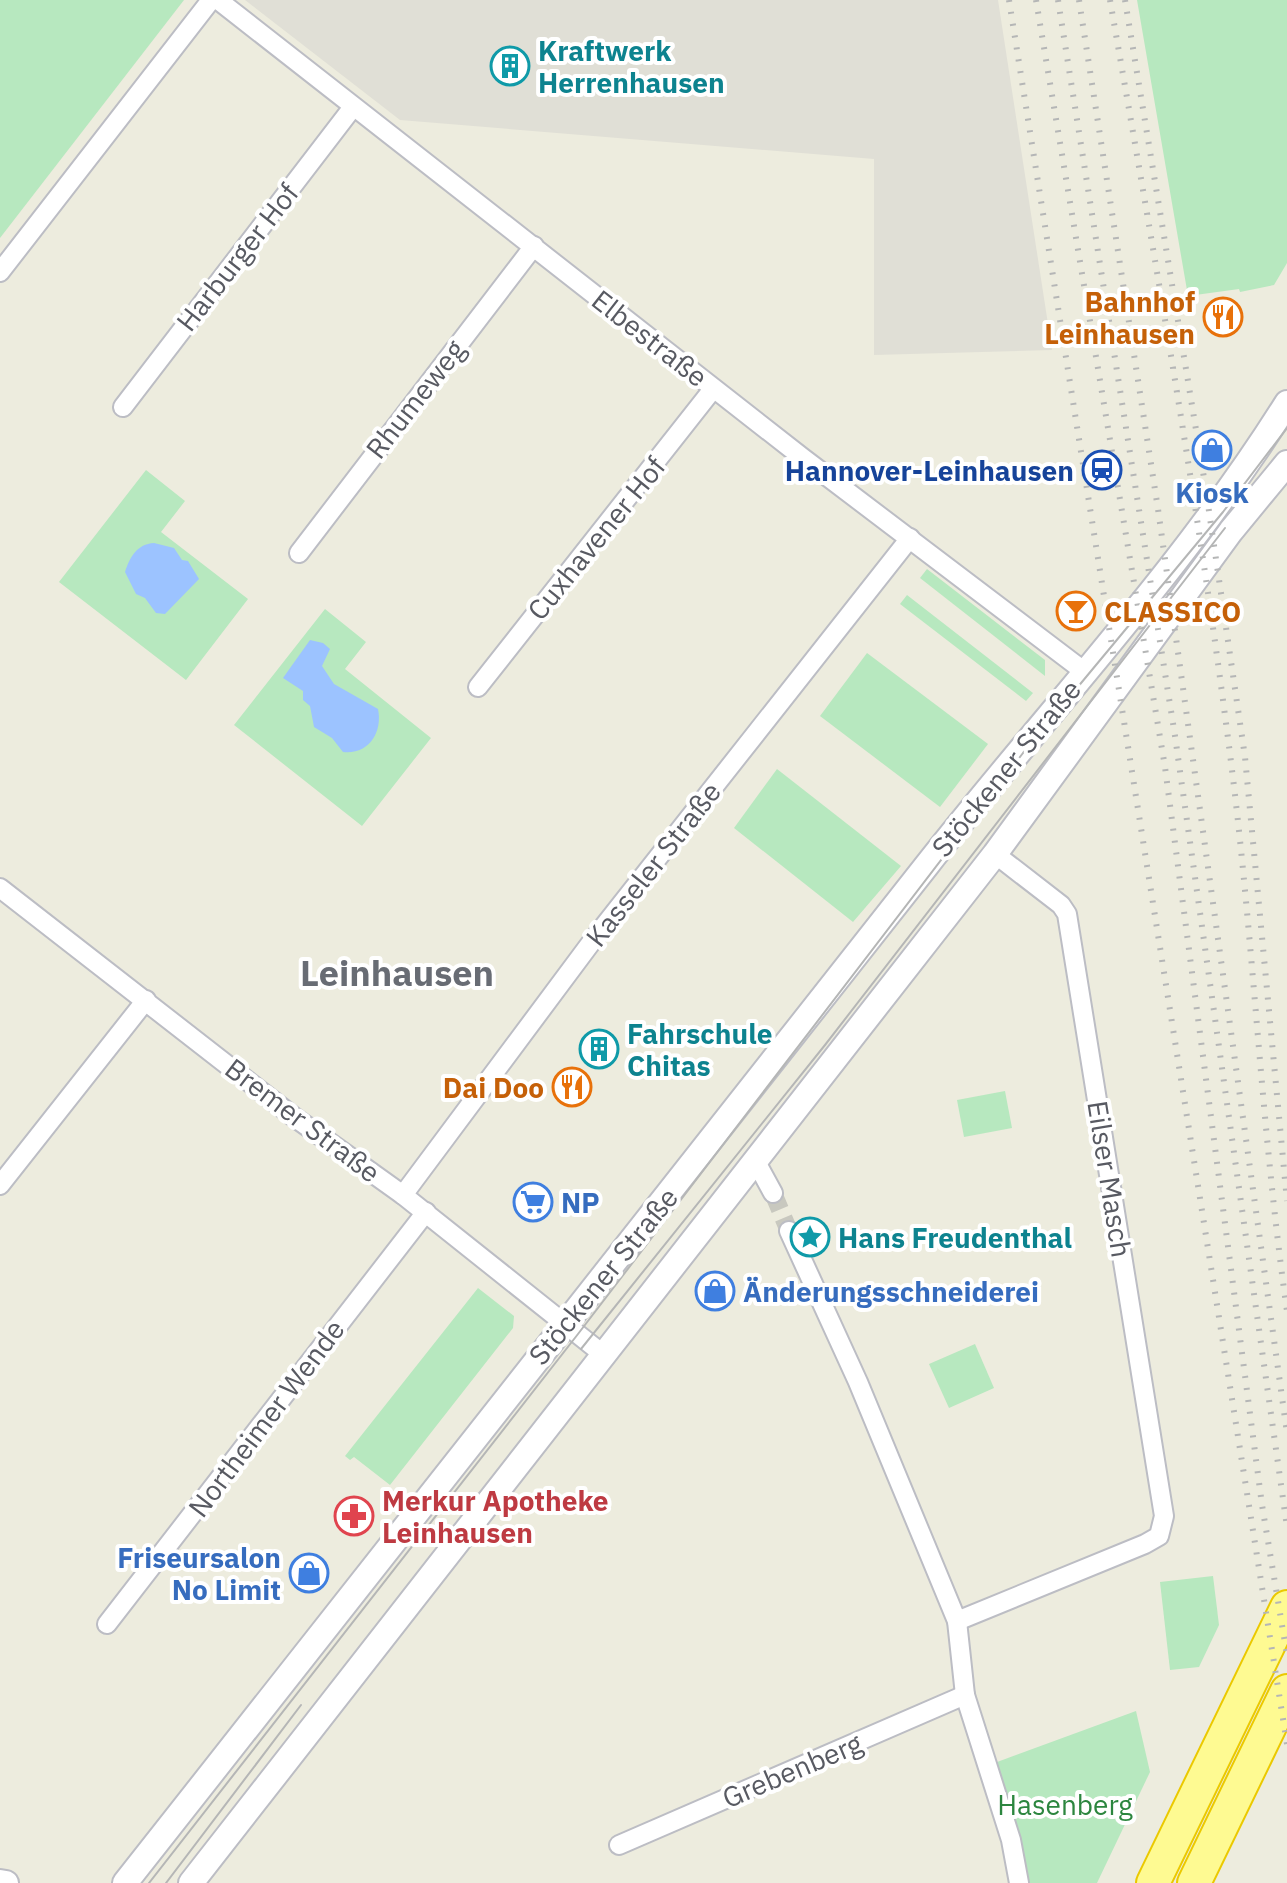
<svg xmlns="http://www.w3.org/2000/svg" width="1287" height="1883" viewBox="0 0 1287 1883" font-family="'IBM Plex Sans',sans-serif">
<rect width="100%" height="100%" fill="#edecde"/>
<!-- industrial -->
<polygon fill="#e0dfd6" points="245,0 998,0 1052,350 874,355 874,159 400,120"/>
<!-- green -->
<g fill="#b7e8bf">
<polygon points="0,0 184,0 0,238"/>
<polygon points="1137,0 1287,0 1287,263 1274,285 1240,292 1239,289 1188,296"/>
<polygon points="146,470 185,501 161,532 248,599 186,680 59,582"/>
<polygon points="927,569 1045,660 1045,676 920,578"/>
<polygon points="907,595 1033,693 1026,701 900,604"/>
<polygon points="325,609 366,642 345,669 431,738 362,826 234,725"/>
<polygon points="867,653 988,744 940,807 820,716"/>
<polygon points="777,769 901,866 853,922 734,828"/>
<polygon points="1005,1091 1012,1128 964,1137 957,1100"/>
<polygon points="478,1288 514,1316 513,1328 390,1485 354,1457 350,1460 345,1456"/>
<polygon points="975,1344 994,1388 949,1408 929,1364"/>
<polygon points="1213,1576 1219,1625 1199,1667 1170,1670 1160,1582"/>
<polygon points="1136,1711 1150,1772 1097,1883 1019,1883 989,1765"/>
</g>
<!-- water -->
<g fill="#9cc3ff">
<path d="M154,543L174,548L182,560L188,561L199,579L165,614L156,613L145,598L136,594L125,572C130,557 137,544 154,543Z"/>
<path d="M310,640L323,643L330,649L322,666L334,684L378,709C383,733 368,755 343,752L332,738L314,727L310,706L303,700V691L283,678Z"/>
</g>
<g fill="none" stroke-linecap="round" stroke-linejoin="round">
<!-- minor-tunnel -->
<polyline stroke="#c8c8bf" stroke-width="18" stroke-dasharray="18 9" stroke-linecap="butt" points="773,1193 789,1231"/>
<!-- minor casing -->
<g stroke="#bcbdc4" stroke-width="22">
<g id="minor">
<polyline points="218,0 803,458 1085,672"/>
<polyline points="0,272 211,0"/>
<polyline points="123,407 353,107"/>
<polyline points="299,553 534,246"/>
<polyline points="478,687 713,389"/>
<polyline points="0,888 294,1117 403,1195 604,1355"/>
<polyline points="755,1160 773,1193"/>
<polyline points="0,1185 146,1000"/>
<polyline points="403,1195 593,940 910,538"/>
<polyline points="789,1231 858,1382 957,1621 965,1695 1011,1840 1019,1883"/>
<polyline points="957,1621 1145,1544 1159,1536 1164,1516 1067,914 1061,905 995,854"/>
<polyline points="107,1624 426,1212"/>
<polyline points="619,1845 965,1695"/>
</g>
</g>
<!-- tertiary casing -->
<g stroke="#bcbdc4" stroke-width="28">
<g id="tertiary">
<polyline points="0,1882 6,1883"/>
<path d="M125,1883C394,1546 661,1206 927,865C1047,712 1183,569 1287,403"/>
<polyline points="191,1883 995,854 1231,531 1287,463"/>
</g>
</g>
<!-- trunk casing -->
<g stroke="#ebc900" stroke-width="36">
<g id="trunk">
<polyline points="1153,1883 1287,1607"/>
<polyline points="1194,1883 1287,1691"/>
</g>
</g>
<!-- minor -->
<use href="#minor" stroke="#fff" stroke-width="18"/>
<!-- tertiary -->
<use href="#tertiary" stroke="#fff" stroke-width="24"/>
<!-- trunk -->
<use href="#trunk" stroke="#fefa92" stroke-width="32"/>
<!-- tram -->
<g stroke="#b5b6b6" stroke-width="2">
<polyline points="581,1349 825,1045 1225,528"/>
<polyline points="149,1883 578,1334 1023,753 1223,512 1287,428"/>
<polyline points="166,1883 301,1705"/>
</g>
<!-- rail -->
<g stroke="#b5b6b6" stroke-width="6" stroke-dasharray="2 10" stroke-linecap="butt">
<polyline points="1009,0 1287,1744"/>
<polyline points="1036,0 1165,767 1262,1505 1287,1655"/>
<polyline points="1058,0 1175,736 1287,1527"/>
<polyline points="1079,0 1158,509 1287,1433"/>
<path d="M1110,0C1154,253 1199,507 1231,762C1254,944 1261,1128 1287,1311"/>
<polyline points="1125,0 1205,484 1245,757 1287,1201"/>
</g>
</g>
<!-- icons -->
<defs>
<g id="building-ring" transform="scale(2)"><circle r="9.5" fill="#fff" stroke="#0f9aa8" stroke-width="1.5"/><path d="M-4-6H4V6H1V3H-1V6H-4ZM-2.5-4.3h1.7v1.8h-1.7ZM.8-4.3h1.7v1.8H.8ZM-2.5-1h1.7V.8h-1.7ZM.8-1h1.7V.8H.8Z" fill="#0f9aa8"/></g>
<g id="restaurant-ring" transform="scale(2)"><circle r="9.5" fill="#fff" stroke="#e8710a" stroke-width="1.5"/><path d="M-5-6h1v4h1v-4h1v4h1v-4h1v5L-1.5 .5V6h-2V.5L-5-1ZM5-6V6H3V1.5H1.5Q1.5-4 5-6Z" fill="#e8710a"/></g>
<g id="shop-ring" transform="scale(2)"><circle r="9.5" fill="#fff" stroke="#3f7fe0" stroke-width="1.5"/><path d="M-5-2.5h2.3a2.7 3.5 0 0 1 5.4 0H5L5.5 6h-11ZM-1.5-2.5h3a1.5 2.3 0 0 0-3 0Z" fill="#3f7fe0"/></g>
<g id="station-ring" transform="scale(2)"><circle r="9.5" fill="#fff" stroke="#1a4fb4" stroke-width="1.5"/><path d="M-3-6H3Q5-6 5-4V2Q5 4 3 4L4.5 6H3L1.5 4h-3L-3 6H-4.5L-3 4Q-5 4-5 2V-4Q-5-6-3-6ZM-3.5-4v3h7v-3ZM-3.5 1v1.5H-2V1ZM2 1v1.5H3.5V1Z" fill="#1a4fb4"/></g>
<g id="bar-ring" transform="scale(2)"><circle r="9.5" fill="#fff" stroke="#e8710a" stroke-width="1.5"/><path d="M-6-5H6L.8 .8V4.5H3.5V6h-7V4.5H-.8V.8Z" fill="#e8710a"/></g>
<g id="supermarket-ring" transform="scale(2)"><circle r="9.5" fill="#fff" stroke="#3f7fe0" stroke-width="1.5"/><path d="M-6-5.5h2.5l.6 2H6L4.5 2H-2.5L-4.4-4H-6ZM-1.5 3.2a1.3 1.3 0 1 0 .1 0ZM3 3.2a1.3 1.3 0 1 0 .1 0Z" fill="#3f7fe0"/></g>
<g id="sight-ring" transform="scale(2)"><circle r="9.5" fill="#fff" stroke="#0f9aa8" stroke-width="1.5"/><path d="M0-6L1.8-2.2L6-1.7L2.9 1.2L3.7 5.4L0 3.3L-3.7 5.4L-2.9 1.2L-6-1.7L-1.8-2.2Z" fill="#0f9aa8"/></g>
<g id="pharmacy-ring" transform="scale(2)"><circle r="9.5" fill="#fff" stroke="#e0444e" stroke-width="1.5"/><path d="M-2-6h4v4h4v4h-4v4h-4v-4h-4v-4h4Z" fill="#e0444e"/></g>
</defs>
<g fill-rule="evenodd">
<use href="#building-ring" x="510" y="66"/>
<use href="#restaurant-ring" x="1223" y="317"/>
<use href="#shop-ring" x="1212" y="450"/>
<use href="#station-ring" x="1102" y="470"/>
<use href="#bar-ring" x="1076" y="611"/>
<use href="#building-ring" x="599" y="1049"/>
<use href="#restaurant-ring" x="572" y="1087"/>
<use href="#supermarket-ring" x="533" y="1202"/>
<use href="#sight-ring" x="810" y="1237"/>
<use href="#shop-ring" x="715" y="1291"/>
<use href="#pharmacy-ring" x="354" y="1516"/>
<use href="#shop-ring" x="309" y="1573"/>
</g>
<g text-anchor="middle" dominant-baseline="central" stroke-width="8" stroke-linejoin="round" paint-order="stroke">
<!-- culture labels -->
<g font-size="28" font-weight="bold" fill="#0d838f" stroke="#fff" text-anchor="start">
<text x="538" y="50">Kraftwerk<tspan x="538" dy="32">Herrenhausen</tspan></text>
<text x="627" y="1033">Fahrschule<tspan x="627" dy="32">Chitas</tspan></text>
<text x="838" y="1237">Hans Freudenthal</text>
</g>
<!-- street labels -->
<g font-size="28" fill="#585a62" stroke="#fff">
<text transform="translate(237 257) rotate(-52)">Harburger Hof</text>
<text transform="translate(650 338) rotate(38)">Elbestraße</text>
<text transform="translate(415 399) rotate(-52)">Rhumeweg</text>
<text transform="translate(596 538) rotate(-51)">Cuxhavener Hof</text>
<text transform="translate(1006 768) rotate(-51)">Stöckener Straße</text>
<text transform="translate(653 864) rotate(-52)">Kasseler Straße</text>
<text transform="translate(303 1120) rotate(37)">Bremer Straße</text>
<text transform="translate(1110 1179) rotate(81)">Eilser Masch</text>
<text transform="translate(603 1276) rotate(-51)">Stöckener Straße</text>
<text transform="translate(266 1418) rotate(-53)">Northeimer Wende</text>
<text transform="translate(792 1770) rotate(-23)">Grebenberg</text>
</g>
<!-- food labels -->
<g font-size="28" font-weight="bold" fill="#c56008" stroke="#fff" text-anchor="end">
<text x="1195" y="301">Bahnhof<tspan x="1195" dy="32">Leinhausen</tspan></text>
<text x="1104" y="611" text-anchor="start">CLASSICO</text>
<text x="544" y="1087">Dai Doo</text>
</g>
<!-- transit labels -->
<g font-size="28" font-weight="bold" fill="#164399" stroke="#fff" text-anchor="end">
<text x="1074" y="470">Hannover-Leinhausen</text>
</g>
<!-- shop labels -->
<g font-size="28" font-weight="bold" fill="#366cbe" stroke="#fff" text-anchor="start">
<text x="1212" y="492" text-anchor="middle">Kiosk</text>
<text x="561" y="1202">NP</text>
<text x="743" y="1291">Änderungsschneiderei</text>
<text x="281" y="1557" text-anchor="end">Friseursalon<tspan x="281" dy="32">No Limit</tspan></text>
</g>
<!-- health labels -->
<g font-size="28" font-weight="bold" fill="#be3a42" stroke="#fff" text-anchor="start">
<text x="382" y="1500">Merkur Apotheke<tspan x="382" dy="32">Leinhausen</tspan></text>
</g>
<!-- park labels -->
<g font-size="28" fill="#2c863f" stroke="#fff">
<text x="1065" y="1804">Hasenberg</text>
</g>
<!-- district labels -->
<g font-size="36" font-weight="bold" fill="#686c74" stroke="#fff">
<text x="397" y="972">Leinhausen</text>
</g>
</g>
</svg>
